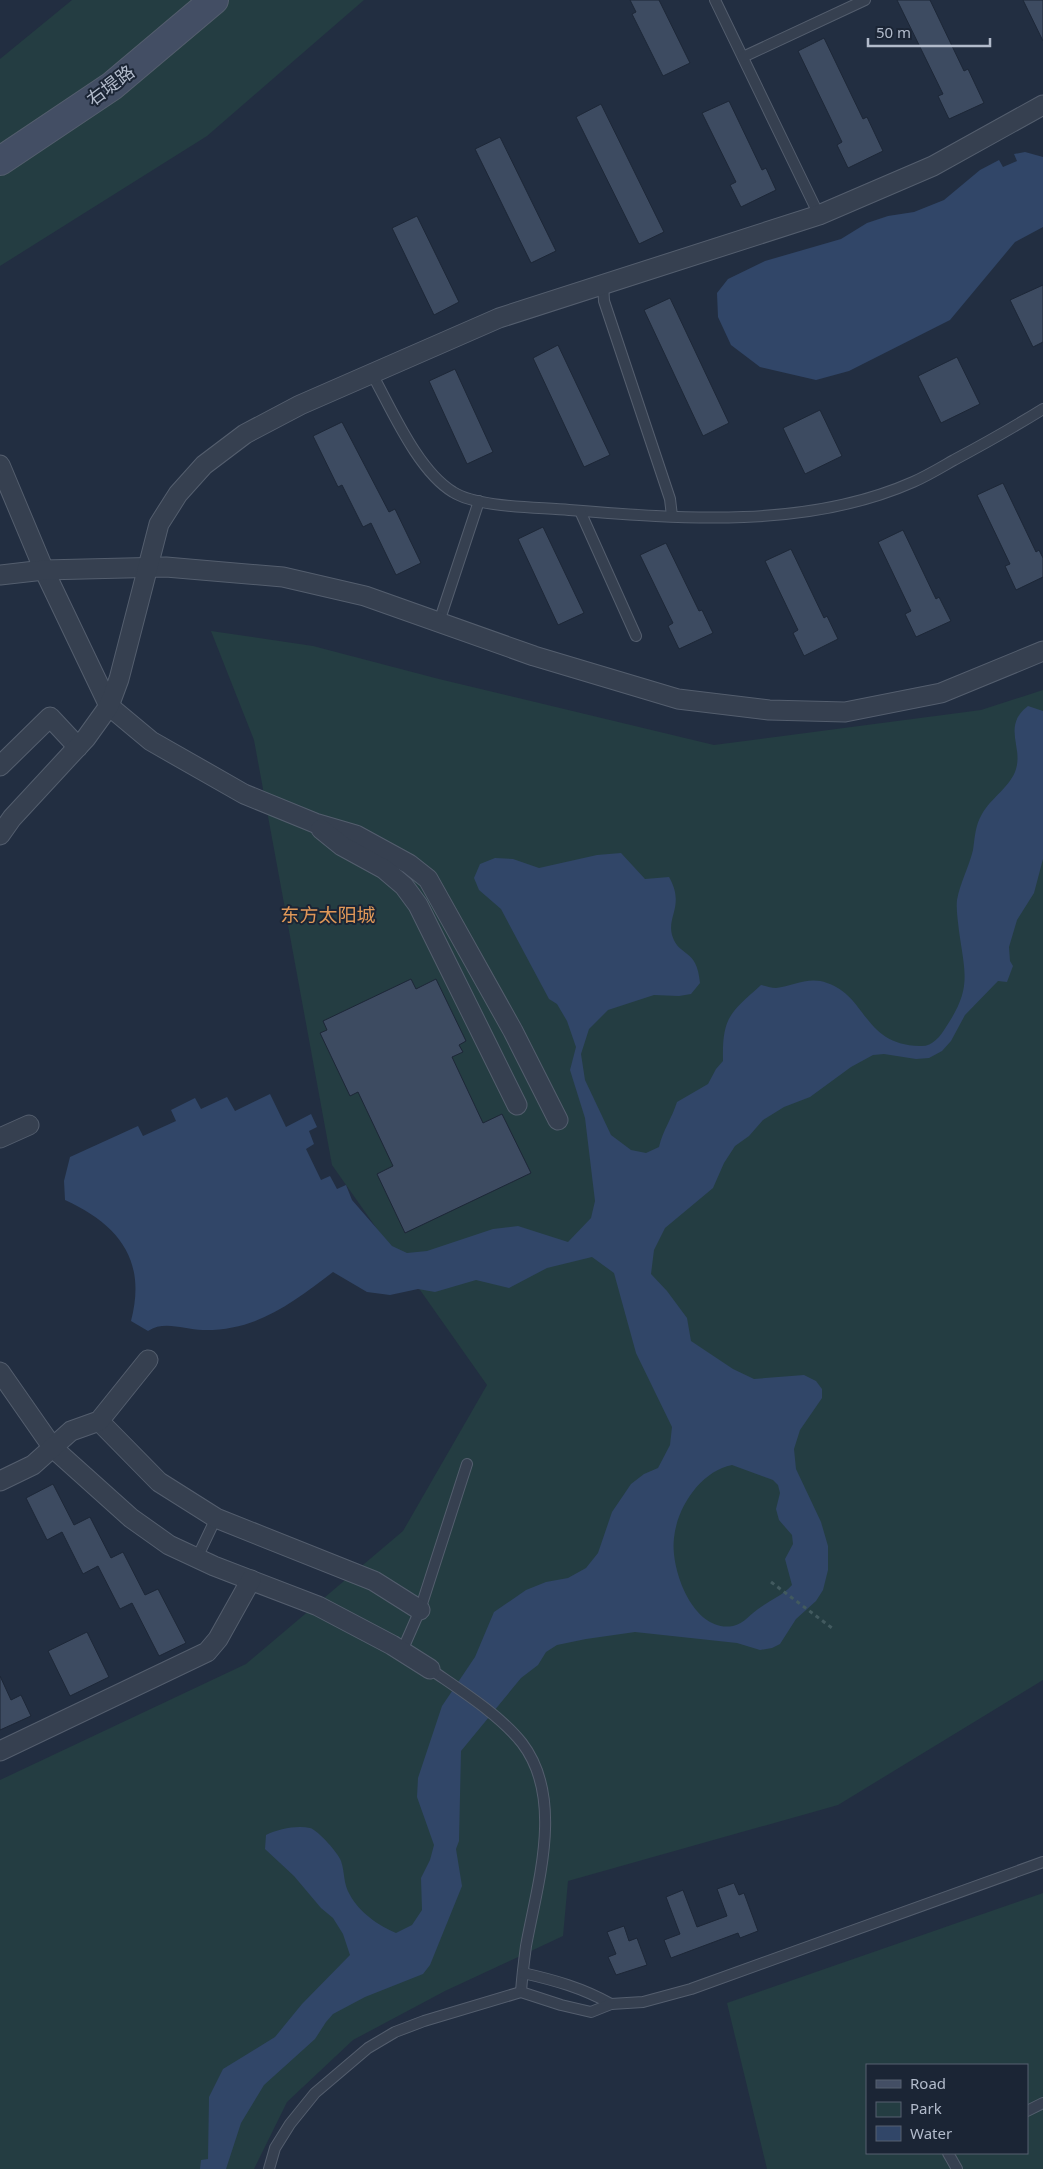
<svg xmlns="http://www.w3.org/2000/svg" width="1043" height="2169" viewBox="0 0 1043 2169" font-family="'Noto Sans','Noto Sans SC',sans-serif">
<rect width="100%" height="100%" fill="#222e41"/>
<!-- green -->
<g fill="#243d42" fill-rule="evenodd">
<polygon points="72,0 364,0 207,136 0,266 0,59"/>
<polygon points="211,631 313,646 439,679 714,745 981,710 1043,690 1043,1680 838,1805 568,1881 563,1936 445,1991 353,2040 287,2102 254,2169 0,2169 0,1780 246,1664 403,1531 487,1385 332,1165 254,740"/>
<path d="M1043,1893V2169H767L727,2003ZM867,2065H1027V2153H867Z"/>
</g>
<!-- water -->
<g fill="#314668" fill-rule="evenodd">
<polygon points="1025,152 1043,157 1043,227 1015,242 950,320 849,371 816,380 760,367 731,345 718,317 717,293 728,279 765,261 841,239 867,223 888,216 914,212 944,200 980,170 999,160 1003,167 1017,161 1014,154"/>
<path d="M1028,706L1043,711V859L1034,893L1017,920L1009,947L1010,961L1013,966L1007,982L998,981L965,1015L951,1041L942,1051L929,1058L916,1059L884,1054L873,1055L851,1067L810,1097L784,1107L763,1120L749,1136L735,1146L724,1163L713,1188L665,1228L654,1250L651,1274L667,1291L687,1318L691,1341L733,1369L754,1379L804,1375L816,1381L822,1389V1398L800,1430L794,1449L796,1469L821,1522L828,1546V1570L823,1590L816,1601L796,1619L780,1644L772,1648L760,1650L737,1643L635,1632L586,1639L557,1645L546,1652L538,1665L521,1678L461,1751L459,1841L456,1849L462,1886L430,1965L423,1974L365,1997L333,2014L326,2022L315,2039L264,2085L241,2123L226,2169H200L201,2160L208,2159L209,2097L223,2069L275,2037L302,2004L350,1955L343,1934L333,1918L321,1908L294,1876L265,1849L266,1835C278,1829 297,1825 310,1828C318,1830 339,1854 341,1861C345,1872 343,1884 350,1895C359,1912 379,1926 396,1933L412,1925L422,1910L421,1878L430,1860L434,1845L417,1797L418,1778L442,1706L475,1657L494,1612L526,1590L546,1582L568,1578L586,1568L598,1553L612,1512L631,1484L644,1474L658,1468L670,1445L672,1427L636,1353L614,1273L592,1257L547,1268L509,1288L476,1280L435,1292L418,1289L390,1295L367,1292L333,1272C292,1303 257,1331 203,1330C184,1330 165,1320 148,1331L131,1321C147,1260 119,1225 65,1200L64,1181L70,1157L138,1126L143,1136L176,1121L171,1110L195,1098L201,1109L227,1097L235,1111L270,1094L286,1127L311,1114L317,1127L309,1131L314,1144L306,1149L321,1180L330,1176L337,1189L346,1185L352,1200L392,1246L407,1253L427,1251L493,1229L518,1226L568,1242L591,1218L595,1201L585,1118L570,1070L576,1047L567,1021L557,1004L549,999L501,909L479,890L474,878L480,864L495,858L513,859L539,868L597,855L621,853L645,879L669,877C685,905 667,916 672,935C679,958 697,947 700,983L691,994L679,996L654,995L608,1010L589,1029L581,1054L585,1080L611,1135L631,1150L646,1153L659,1147C663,1130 672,1118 677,1102L708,1084L716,1069L723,1061C722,1017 730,1013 761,985C765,986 771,988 776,988C793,986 809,976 827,983C867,996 863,1045 920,1046C932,1047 940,1037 946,1027C972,988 965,974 959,931C958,921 956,910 957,900C960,883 969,867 973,850C975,837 975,826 982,814C991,798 1011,786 1016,769C1023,746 1002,726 1028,706ZM732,1465L773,1480L778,1485L780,1493L776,1509L779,1520L792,1535L793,1544L785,1559L792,1585C782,1596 772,1599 761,1607C751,1613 744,1624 733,1626C693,1633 670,1569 674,1538C677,1507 701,1471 732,1465Z"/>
</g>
<!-- building -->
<g fill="#3d4b61" stroke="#1d2737">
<polygon points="630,0 659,0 690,63 663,76 632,14 636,12"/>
<polygon points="897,0 930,0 964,71 968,69 984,103 949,119 938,96 943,94"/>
<polygon points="1023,0 1043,0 1043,41"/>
<polygon points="824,38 863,119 867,117 883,151 848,168 837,145 842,142 798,51"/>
<polygon points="729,101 762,170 766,168 776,190 741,207 730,185 736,182 702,113"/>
<polygon points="601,104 664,232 639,244 576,117"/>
<polygon points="500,137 556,251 531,263 475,149"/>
<polygon points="417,216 459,302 434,315 392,228"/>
<polygon points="1043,285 1043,342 1033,347 1010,300"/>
<polygon points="670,298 729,423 703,436 644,310"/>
<polygon points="558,345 610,455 584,467 533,358"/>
<polygon points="957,357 980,404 941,423 918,376"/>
<polygon points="455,369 493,452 467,464 429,381"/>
<polygon points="820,410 842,456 805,474 783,428"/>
<polygon points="342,422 389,512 395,509 421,563 396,575 371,523 363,527 342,485 338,487 313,436"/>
<polygon points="1003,483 1036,552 1039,550 1043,558 1043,577 1016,590 1005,566 1010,564 977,495"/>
<polygon points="543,527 584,613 558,625 518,539"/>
<polygon points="903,530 936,599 939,597 951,621 916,637 905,614 911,611 878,542"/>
<polygon points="666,543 699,611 702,610 713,633 679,649 668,626 673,623 640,555"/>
<polygon points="791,549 824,618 827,616 838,639 804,656 793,633 798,630 765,561"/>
<polygon points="411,979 416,989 436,979 466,1041 459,1045 463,1052 452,1057 483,1123 502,1114 531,1173 405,1233 377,1174 393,1166 358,1092 350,1096 320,1033 327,1030 323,1021"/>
<polygon points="53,1484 74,1525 90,1517 111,1558 123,1552 145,1595 158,1589 186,1643 159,1656 132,1603 120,1609 98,1566 83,1574 62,1532 47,1540 26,1498"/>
<polygon points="87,1632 109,1677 70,1696 48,1651"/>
<polygon points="0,1676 11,1700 21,1695 31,1716 0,1730"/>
<polygon points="734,1883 739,1895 744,1893 758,1931 740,1938 738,1933 671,1958 664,1940 680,1934 666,1897 683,1890 697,1927 727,1916 717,1889"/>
<polygon points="624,1926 629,1941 637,1938 647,1965 616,1975 608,1957 616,1954 607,1932"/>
</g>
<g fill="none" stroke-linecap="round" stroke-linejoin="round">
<!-- lane casing -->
<g stroke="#545e6e" stroke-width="12">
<g id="lane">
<polyline points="715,0 819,215"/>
<polyline points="743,57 865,0"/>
<polyline points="603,283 604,301 670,499 672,516"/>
<path d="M372,374C392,410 418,471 453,492C478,508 539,507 569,510C682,519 807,529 913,482C927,476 940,468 954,460C984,444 1014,427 1043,409"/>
<polyline points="580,511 636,636"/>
<polyline points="439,622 479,501"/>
<polyline points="197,1558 216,1518"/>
<polyline points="402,1651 420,1610 467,1464"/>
<path d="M430,1669C460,1690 500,1715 522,1743C565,1799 537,1885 526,1946C524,1961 522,1977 521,1992"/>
<path d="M523,1973C554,1980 583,1988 611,2004"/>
<polyline points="1027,2111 1043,2103"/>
<polyline points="948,2153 957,2169"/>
<polyline points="269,2169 275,2148 290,2124 315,2093 368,2048 395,2032 424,2021 521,1992 561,2005 591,2012 611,2004 643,2002 691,1989 1043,1862"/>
</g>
</g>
<!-- street casing -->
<g stroke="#545e6e" stroke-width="21">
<g id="street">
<polyline points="0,465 44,570 109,706 151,741 244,794 315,823 356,835 409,864 428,879 513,1031 558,1120"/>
<polyline points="0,575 44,570 166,567 283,577 365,596 534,656 678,699 769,710 845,712 941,693 1043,651"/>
<polyline points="0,766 50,717 78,747"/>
<polyline points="321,829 342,846 384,869 404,886 418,905 517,1105"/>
<polyline points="0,835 12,818 86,738 109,706 119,679 159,524 178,494 204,465 245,434 300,405 499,318 819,215 933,166 1043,105"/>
<polyline points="0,1138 29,1125"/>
<polyline points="0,1372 53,1448 131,1518 169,1545 214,1566 318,1606 392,1645 430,1669"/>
<polyline points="99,1421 159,1482 216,1518 374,1581 420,1610"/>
<polyline points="0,1481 33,1465 71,1431 99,1421 148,1360"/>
<polyline points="0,1751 207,1652 218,1639 251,1580"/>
</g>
</g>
<!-- secondary casing -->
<g stroke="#545e6e" stroke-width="30">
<polyline id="secondary" points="0,161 112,86 214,0"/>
</g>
<!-- path -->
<polyline stroke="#425a5f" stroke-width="3" stroke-dasharray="4 4" stroke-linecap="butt" points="771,1582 832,1628"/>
<!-- lane -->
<use href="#lane" stroke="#364050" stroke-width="10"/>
<!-- street -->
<use href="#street" stroke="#364050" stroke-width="19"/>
<!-- secondary -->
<use href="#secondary" stroke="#434e64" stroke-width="28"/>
</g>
<g text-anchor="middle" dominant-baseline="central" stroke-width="4" stroke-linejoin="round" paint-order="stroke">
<!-- street labels -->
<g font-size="18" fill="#b2bbcb" stroke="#1b2535">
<text transform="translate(110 85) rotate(-37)">右堤路</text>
</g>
<!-- neighbourhood labels -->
<g font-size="19" fill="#e09858" stroke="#1b2535">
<text x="328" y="915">东方太阳城</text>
</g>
</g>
<!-- legend -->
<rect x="866" y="2064" width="162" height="90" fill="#1b2535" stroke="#576171"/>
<rect x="876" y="2080" width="25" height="8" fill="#434e64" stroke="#576171"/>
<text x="910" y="2089" font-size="15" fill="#b2bbcb">Road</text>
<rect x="876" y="2102" width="25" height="15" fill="#243d42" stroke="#576171"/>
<text x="910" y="2114" font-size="15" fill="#b2bbcb">Park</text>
<rect x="876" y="2126" width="25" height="15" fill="#314668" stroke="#576171"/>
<text x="910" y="2139" font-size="15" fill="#b2bbcb">Water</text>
<!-- scale -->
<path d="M868 38v8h122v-8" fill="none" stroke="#b2bbcb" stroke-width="2.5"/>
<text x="876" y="38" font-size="15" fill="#b2bbcb" stroke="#1b2535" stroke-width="4" paint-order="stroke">50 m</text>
</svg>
